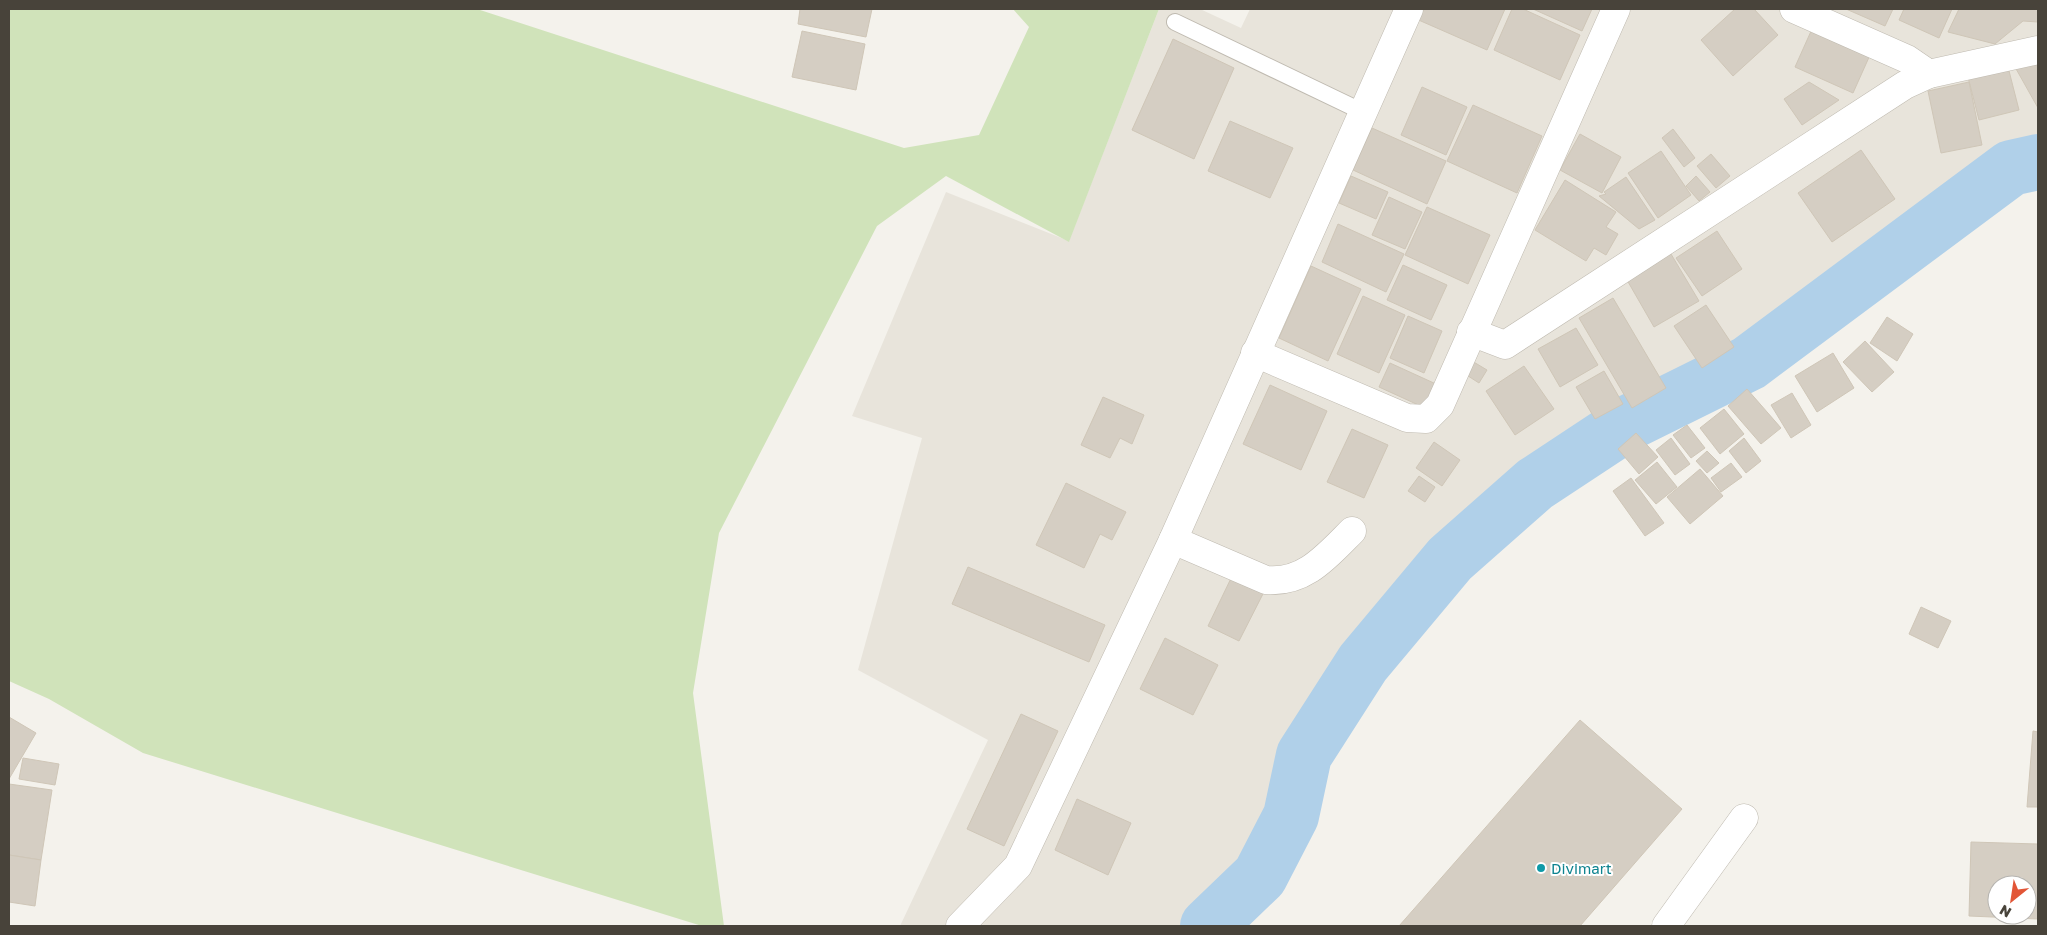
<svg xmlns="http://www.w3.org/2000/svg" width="2047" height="935" viewBox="0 0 2047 935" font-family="'Golos Text',sans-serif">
<rect width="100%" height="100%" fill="#f4f2ec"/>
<!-- residential -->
<polygon fill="#e8e4db" points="1159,9 1200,9 1241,28 1250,9 2038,9 2038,146 1991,159 1737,357 1520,474 1312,700 1279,810 1249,868 1180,926 900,926 988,740 858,670 922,438 852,416 946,192 1069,241"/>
<!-- green -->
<polygon fill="#d0e3ba" points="9,9 477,9 904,148 979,135 1029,27 1013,9 1159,9 1069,242 946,176 877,226 719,533 693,693 724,926 702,926 143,753 49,699 9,681"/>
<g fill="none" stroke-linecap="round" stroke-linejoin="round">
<!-- river -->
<polyline stroke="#b0d0e9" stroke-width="56" points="1208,926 1260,876 1291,816 1304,755 1363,663 1450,559 1535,484 1626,424 1749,363 2011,168 2038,162"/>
</g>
<!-- building -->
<g fill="#d5cec3" stroke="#cfc6b7" fill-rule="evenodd">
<polygon points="800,9 872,9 866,37 798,24"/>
<polygon points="1418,9 1505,9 1487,50 1414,18"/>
<polygon points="1512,9 1523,9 1580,35 1560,80 1494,50"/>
<polygon points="1533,9 1592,9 1582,31"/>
<polygon points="1735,9 1754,9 1778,35 1733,76 1701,40"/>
<polygon points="1846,9 1893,9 1885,26"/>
<polygon points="1904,9 1952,9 1939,38 1899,20"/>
<polygon points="1959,9 2038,9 2038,22 2023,21 1995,44 1948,32"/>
<polygon points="1812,29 1870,55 1853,93 1795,67"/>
<polygon points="802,31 865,44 856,90 792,77"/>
<polygon points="1173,39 1234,68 1194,159 1132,130"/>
<polygon points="2038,54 2038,108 2015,67"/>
<polygon points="2008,67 2019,110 1979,120 1968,77"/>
<polygon points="1809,82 1839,100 1802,125 1784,99"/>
<polygon points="1969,82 1982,145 1941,153 1928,91"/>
<polygon points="1422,87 1467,107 1446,155 1401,135"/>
<polygon points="1473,105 1542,136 1517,193 1447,161"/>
<polygon points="1230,121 1293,148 1270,198 1208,171"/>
<polygon points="1372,128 1446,161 1427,204 1353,170"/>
<polygon points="1673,129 1695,158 1684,167 1662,138"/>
<polygon points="1580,134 1621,157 1602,193 1560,170"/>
<polygon points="1861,150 1895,199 1832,242 1798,193"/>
<polygon points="1661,151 1691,195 1658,218 1628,173"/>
<polygon points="1711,154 1730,176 1716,188 1697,166"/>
<polygon points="1351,176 1388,192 1376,219 1339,203"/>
<polygon points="1696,176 1710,192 1699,201 1686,186"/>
<polygon points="1626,177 1655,220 1639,229 1599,196 1606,194 1604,192"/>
<polygon points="1565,180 1616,212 1606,227 1618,234 1606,255 1594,248 1586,261 1535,230"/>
<polygon points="1389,197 1422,212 1405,249 1372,235"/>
<polygon points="1427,207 1490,235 1468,284 1405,255"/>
<polygon points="1338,224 1404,254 1386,292 1322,262"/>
<polygon points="1717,231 1742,269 1702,296 1676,258"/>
<polygon points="1671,254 1699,301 1654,327 1627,280"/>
<polygon points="1403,265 1447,285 1431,320 1387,300"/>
<polygon points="1311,266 1361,289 1328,361 1279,338"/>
<polygon points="1363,296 1405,315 1379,373 1337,354"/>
<polygon points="1613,298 1666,388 1632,408 1579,318"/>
<polygon points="1706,305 1734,347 1702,368 1674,326"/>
<polygon points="1408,316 1442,331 1424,373 1390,358"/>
<polygon points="1887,317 1913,334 1897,361 1870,343"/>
<polygon points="1576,328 1598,365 1560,387 1538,349"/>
<polygon points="1865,341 1894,372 1872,392 1843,362"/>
<polygon points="1833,353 1854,388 1817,412 1795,376"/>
<polygon points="1472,361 1487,370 1479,383 1465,374"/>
<polygon points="1390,363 1436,384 1425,408 1379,387"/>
<polygon points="1524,366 1554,409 1515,435 1486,391"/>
<polygon points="1604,371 1623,404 1595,419 1576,387"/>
<polygon points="1270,385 1327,411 1301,470 1243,444"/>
<polygon points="1747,389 1781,428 1761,444 1728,406"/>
<polygon points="1792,393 1811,425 1791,438 1771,405"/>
<polygon points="1103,397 1144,415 1132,444 1120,438 1110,458 1081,445"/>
<polygon points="1724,409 1744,434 1720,454 1700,428"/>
<polygon points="1687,425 1705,448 1691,458 1673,435"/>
<polygon points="1352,429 1388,445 1364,498 1327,482"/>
<polygon points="1636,433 1658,457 1639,474 1618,449"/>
<polygon points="1671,438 1690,464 1675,475 1656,450"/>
<polygon points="1744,438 1761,461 1746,473 1729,451"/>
<polygon points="1434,442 1460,460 1442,486 1416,468"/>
<polygon points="1707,451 1719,463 1707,473 1696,461"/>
<polygon points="1657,462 1677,487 1656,504 1635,480"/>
<polygon points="1731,463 1742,477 1721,492 1711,478"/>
<polygon points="1700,469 1723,496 1690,524 1667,497"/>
<polygon points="1419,476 1435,487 1425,502 1408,491"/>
<polygon points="1631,478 1664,523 1645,536 1613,491"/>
<polygon points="1066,483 1126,512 1112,540 1100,534 1084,568 1036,545"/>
<polygon points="968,567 1105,625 1089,662 952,604"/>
<polygon points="1235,570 1267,586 1239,641 1208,626"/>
<polygon points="1921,607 1951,621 1938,648 1909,634"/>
<polygon points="1165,638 1218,665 1193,715 1140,689"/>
<polygon points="1021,714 1058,731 1004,846 967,829"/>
<polygon points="9,717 36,733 9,779"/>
<polygon points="1580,720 1682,809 1580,926 1399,926"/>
<polygon points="2033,731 2038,732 2038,807 2027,807"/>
<polygon points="23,758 59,764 55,785 19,779"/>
<polygon points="9,784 52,790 41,860 9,855"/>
<polygon points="1077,799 1131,823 1108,875 1055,850"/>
<path d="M1971,842L2038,844V919L1969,916ZM1997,885H2027V915H1997Z"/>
<polygon points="9,855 41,860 35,906 9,902"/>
</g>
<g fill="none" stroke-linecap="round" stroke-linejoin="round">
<!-- service casing -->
<g stroke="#bfbab0" stroke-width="18">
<polyline id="service" points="1175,22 1363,112"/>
</g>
<!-- minor casing -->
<g stroke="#bfbab0" stroke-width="29">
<g id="minor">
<polyline points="1794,9 1907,59 1929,74"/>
<polyline points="1471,332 1505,345 1905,85 1929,74 2038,50"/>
<polyline points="1255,353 1407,418 1426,419 1440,405 1616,9"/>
<path d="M1173,540L1266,580C1304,584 1327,556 1352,531"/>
<polyline points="960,926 1018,866 1173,540 1409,9"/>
<polyline points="1666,926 1744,818"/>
</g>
</g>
<!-- service -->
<use href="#service" stroke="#fff" stroke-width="16"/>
<!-- minor -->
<use href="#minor" stroke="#fff" stroke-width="28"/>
</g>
<!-- markers -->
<circle fill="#0f9aa8" stroke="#fff" stroke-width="2" cx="1541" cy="868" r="5"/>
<g text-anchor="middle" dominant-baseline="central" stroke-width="4" stroke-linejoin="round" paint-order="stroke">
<!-- culture labels -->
<g font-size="15" fill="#0d838f" stroke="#fff" text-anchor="start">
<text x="1551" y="868">Divimart</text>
</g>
</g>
<!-- border -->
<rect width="2047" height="935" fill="none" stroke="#48433a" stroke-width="20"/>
<!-- north arrow -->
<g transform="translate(2012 900) rotate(210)"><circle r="24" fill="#ffffff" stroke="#b6b4b0"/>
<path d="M0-4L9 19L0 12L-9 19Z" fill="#e25536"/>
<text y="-8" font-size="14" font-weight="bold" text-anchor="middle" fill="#48433a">N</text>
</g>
</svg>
